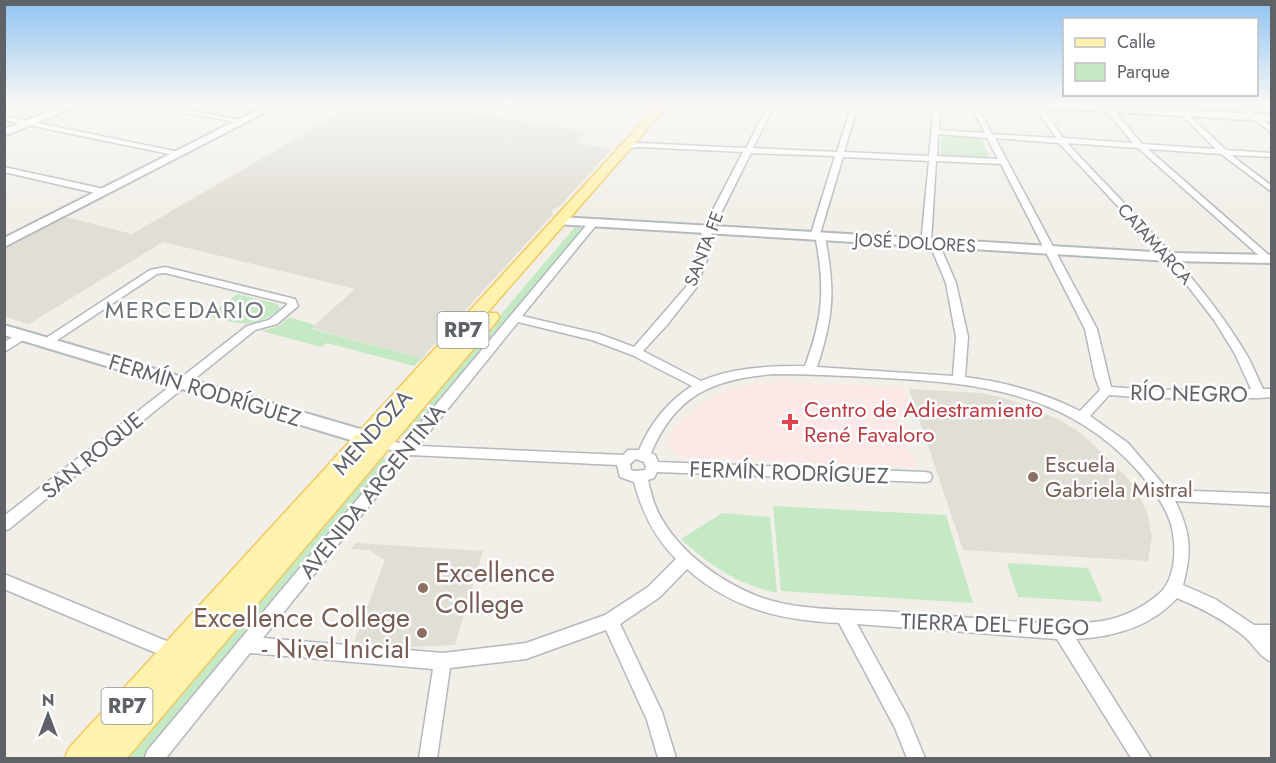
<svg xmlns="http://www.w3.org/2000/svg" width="1276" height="763" viewBox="0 0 1276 763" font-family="Jost,sans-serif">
<rect width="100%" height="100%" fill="#f1efe8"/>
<!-- education -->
<g fill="#e1ded6">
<polygon points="355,104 415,104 587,131 576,143 612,149 559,207 554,208 551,212 553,214 422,358 311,328 355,289 163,242 29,324 5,317 5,249 66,217 132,234"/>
<polygon points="909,389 981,393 1008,399 1058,419 1081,433 1125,475 1137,492 1147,512 1152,536 1148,561 963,550"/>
<polygon points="356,543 483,551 455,645 410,647 354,642 385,560 369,550 351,549"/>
</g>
<!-- medical -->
<polygon fill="#fce8e6" points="784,382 903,387 912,416 898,416 909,453 913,453 917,467 687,457 675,453 669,446 668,438 675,427 706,400 736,388 760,383"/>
<!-- green -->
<g fill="#c5e8c5">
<polygon points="946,136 976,138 982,140 989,156 985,158 944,156 940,154 941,137"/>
<polygon points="575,227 582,229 414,434 403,434 402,431"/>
<path d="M237,294L278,304L280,309C253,330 239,324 208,316Z"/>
<polygon points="289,317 315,325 312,329 422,358 414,366 327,343 321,347 262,331 279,326"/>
<polygon points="383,457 391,459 392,464 145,758 123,758 377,460"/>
<polygon points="773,506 946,515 973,603 781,591"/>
<path d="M722,513L770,517L777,593C739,585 710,566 681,539Z"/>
<polygon points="1007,563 1088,568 1103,602 1018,597"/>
</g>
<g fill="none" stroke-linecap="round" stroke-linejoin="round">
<!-- street casing -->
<g stroke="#b5b8bc" stroke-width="3">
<g id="street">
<polygon points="144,104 157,104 246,121 242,123 147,106"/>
<polygon points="442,104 449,104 442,109 439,107"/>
<path d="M769,104H775L753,148L837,152L852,104H858L844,152L929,156L934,104H940L939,130L985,133L970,104H976L992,134L1056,138L1034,104H1040L1063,138L1133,143L1101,104H1108L1142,144L1216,149L1170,104H1177L1226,150L1272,153V157L1231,155L1272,186V192L1221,154L1148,149L1271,257V261H1265L1138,148L1067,143C1129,210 1197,273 1245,352C1252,363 1257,377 1263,389H1272V397L1259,398H1151L1109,395L1090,416L1128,443L1168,490L1272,494V506L1175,501C1191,532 1192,552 1183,585L1215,599L1254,625H1272V662C1261,658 1255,647 1247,639C1227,621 1201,608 1177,598C1151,627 1113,637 1076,639L1151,758H1131L1057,639L857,624L908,717L925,758H907L895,728L839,623C780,620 732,609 687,569L660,597L620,624L662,712L676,758H658L647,720L606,630L526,659L450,668L437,758H419L433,669L250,653L166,758H145L147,751L397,452L377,446L375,443L377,440L382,438L403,444L589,222H595L597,224L522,316L599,334L634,347L686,287L698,257L702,231L743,152L639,147L625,149L621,147L622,145L639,143L746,148ZM938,134L987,138L998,159L937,156ZM995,138L1059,143L1167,259L1214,320L1235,354L1251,389L1151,390L1111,387L1097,329ZM751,153L835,156L810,237L816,240C825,290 823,318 805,366C770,366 734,367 701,381L643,351L667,325L696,288L708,257L712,231ZM843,157L929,161L921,244L926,247L930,245L946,283L956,337L953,376L817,367C834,316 835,289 825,237L820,234ZM936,161L1001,164L1085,329L1095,377L1100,390L1080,411C1044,393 1005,382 965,377L968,337L956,283L939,244L937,242H931ZM518,322L592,340L632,355L692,386C668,401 650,424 639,450H628L623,455L418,446ZM774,374C811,374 848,376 885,378C982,383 1069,394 1137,470C1151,486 1163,502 1170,521C1177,543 1177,578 1159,594C1140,610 1118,620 1094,622C1057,626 1020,622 983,619C954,616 924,614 895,612C850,609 799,612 757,596C722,582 683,555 663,521C655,509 651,494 648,480L654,478L657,472L925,482L930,481L932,477L930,473L925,472L658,462L655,455L651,453C676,394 714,379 774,374ZM410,455L617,465L620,477L634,482C642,512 654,537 676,559L648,587L605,615L526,643L443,653L263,638ZM636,459L644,462L646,467L645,470L635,471L631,470L630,464Z"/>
<polygon points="1233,104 1240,104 1272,127 1272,133"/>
<polygon points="4,116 179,152 183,154 179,156 4,120"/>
<polygon points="4,167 104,189 108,192 104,195 4,172"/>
<polygon points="165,267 295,299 298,306 277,324 255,330 9,529 4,531 4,516 247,326 269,320 287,305 287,303 165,273 157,274 50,345 46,346 40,342 150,270"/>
<polygon points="24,331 30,335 28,337 4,352 4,342"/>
<polygon points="4,574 181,647 183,653 181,659 175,661 4,589"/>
</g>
</g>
<!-- secondary casing -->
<g stroke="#b6babf" stroke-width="4">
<g id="secondary">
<polygon points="69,104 82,104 4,136 4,129"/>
<polygon points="269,104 281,104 4,247 4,238"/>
<polygon points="1025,104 1076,104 1272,115 1272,121 1030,107"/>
<polygon points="560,217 1170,253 1272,255 1272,263 1170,261 556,224 554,221"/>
<polygon points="4,325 377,434 383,436 386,441 383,446 377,448 4,335"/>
</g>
</g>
<!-- primary casing -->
<g stroke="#f2c960" stroke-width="3">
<polygon id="primary" points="659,104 669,104 487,313 497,313 499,317 497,321 127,758 65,758 69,748"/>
</g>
<!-- street -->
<use href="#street" fill="#fff" fill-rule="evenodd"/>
<!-- secondary -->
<use href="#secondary" fill="#fff" fill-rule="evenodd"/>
<!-- primary -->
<use href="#primary" fill="#fff2af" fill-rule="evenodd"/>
</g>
<!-- sky -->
<linearGradient id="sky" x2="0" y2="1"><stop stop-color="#8fc3f1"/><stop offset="0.49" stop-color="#f9f8f5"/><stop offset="1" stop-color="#f9f8f5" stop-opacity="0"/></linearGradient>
<rect width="1276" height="211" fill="url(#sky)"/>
<!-- markers -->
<path fill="#e0444e" stroke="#fff" stroke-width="2" d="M787 413h6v6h6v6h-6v6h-6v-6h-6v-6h6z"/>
<g fill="#8d6e63" stroke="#fff" stroke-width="2">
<circle cx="1033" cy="477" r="6"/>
<circle cx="423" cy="588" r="6"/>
<circle cx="422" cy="633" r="6"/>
</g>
<g text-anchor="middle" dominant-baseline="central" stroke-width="5" stroke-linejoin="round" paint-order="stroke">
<!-- far-street labels -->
<g font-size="18" fill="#5f6368" stroke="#fff">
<text transform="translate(915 243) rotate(3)">JOSÉ DOLORES</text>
<text transform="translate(1155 244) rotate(48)">CATAMARCA</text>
<text transform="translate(704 249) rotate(-69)">SANTA FE</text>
</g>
<!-- shield labels -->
<g fill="#fff" stroke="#8f9295" stroke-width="1.5">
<rect x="437.5" y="312" width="51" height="36" rx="4.5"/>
<rect x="101.5" y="688" width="51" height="36" rx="4.5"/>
</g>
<g font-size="21" font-weight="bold" fill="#5f6368">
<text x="463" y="330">RP7</text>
<text x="127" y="706">RP7</text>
</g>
<!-- street labels -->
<g font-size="22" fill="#5f6368" stroke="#fff">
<text transform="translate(205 390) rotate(17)">FERMÍN RODRÍGUEZ</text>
<text transform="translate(1189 393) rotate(1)">RÍO NEGRO</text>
<text transform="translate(372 432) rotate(-48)">MENDOZA</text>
<text transform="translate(92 455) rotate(-39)">SAN ROQUE</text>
<text transform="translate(789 472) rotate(2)">FERMÍN RODRÍGUEZ</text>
<text transform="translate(372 491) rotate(-51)">AVENIDA ARGENTINA</text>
<text transform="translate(995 624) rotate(2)">TIERRA DEL FUEGO</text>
</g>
<!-- health labels -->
<g font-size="22" fill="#be3a42" stroke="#fff" text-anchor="start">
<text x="804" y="409">Centro de Adiestramiento<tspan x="804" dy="25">René Favaloro</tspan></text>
</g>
<!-- education labels -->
<g font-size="22" fill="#785e54" stroke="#fff" text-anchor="start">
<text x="1045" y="464">Escuela<tspan x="1045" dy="25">Gabriela Mistral</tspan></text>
</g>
<!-- neighbourhood labels -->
<g font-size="24" letter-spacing="1.5" fill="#70757a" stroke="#fff">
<text x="185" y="309">MERCEDARIO</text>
</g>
<!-- near-education labels -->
<g font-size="27" fill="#785e54" stroke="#fff" text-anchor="start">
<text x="435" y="572">Excellence<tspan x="435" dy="31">College</tspan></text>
<text x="410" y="617" text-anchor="end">Excellence College<tspan x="410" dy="31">- Nivel Inicial</tspan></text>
</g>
</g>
<!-- border -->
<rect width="1276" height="763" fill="none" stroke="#5f6368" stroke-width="12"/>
<!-- legend -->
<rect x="1063" y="18" width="195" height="78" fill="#ffffff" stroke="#bfc1c3" stroke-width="1.5"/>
<rect x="1075" y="38" width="30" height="9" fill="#fff2af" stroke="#bfc1c3" stroke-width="1.5"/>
<text x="1117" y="48" font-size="18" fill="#5f6368">Calle</text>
<rect x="1075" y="63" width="30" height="18" fill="#c5e8c5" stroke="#bfc1c3" stroke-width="1.5"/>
<text x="1117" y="78" font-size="18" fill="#5f6368">Parque</text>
<!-- north arrow -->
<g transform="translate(48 715)" stroke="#ffffff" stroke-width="4.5" paint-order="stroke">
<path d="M0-4.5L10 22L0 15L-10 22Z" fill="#5f6368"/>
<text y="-9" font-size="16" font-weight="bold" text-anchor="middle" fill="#5f6368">N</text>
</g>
</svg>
